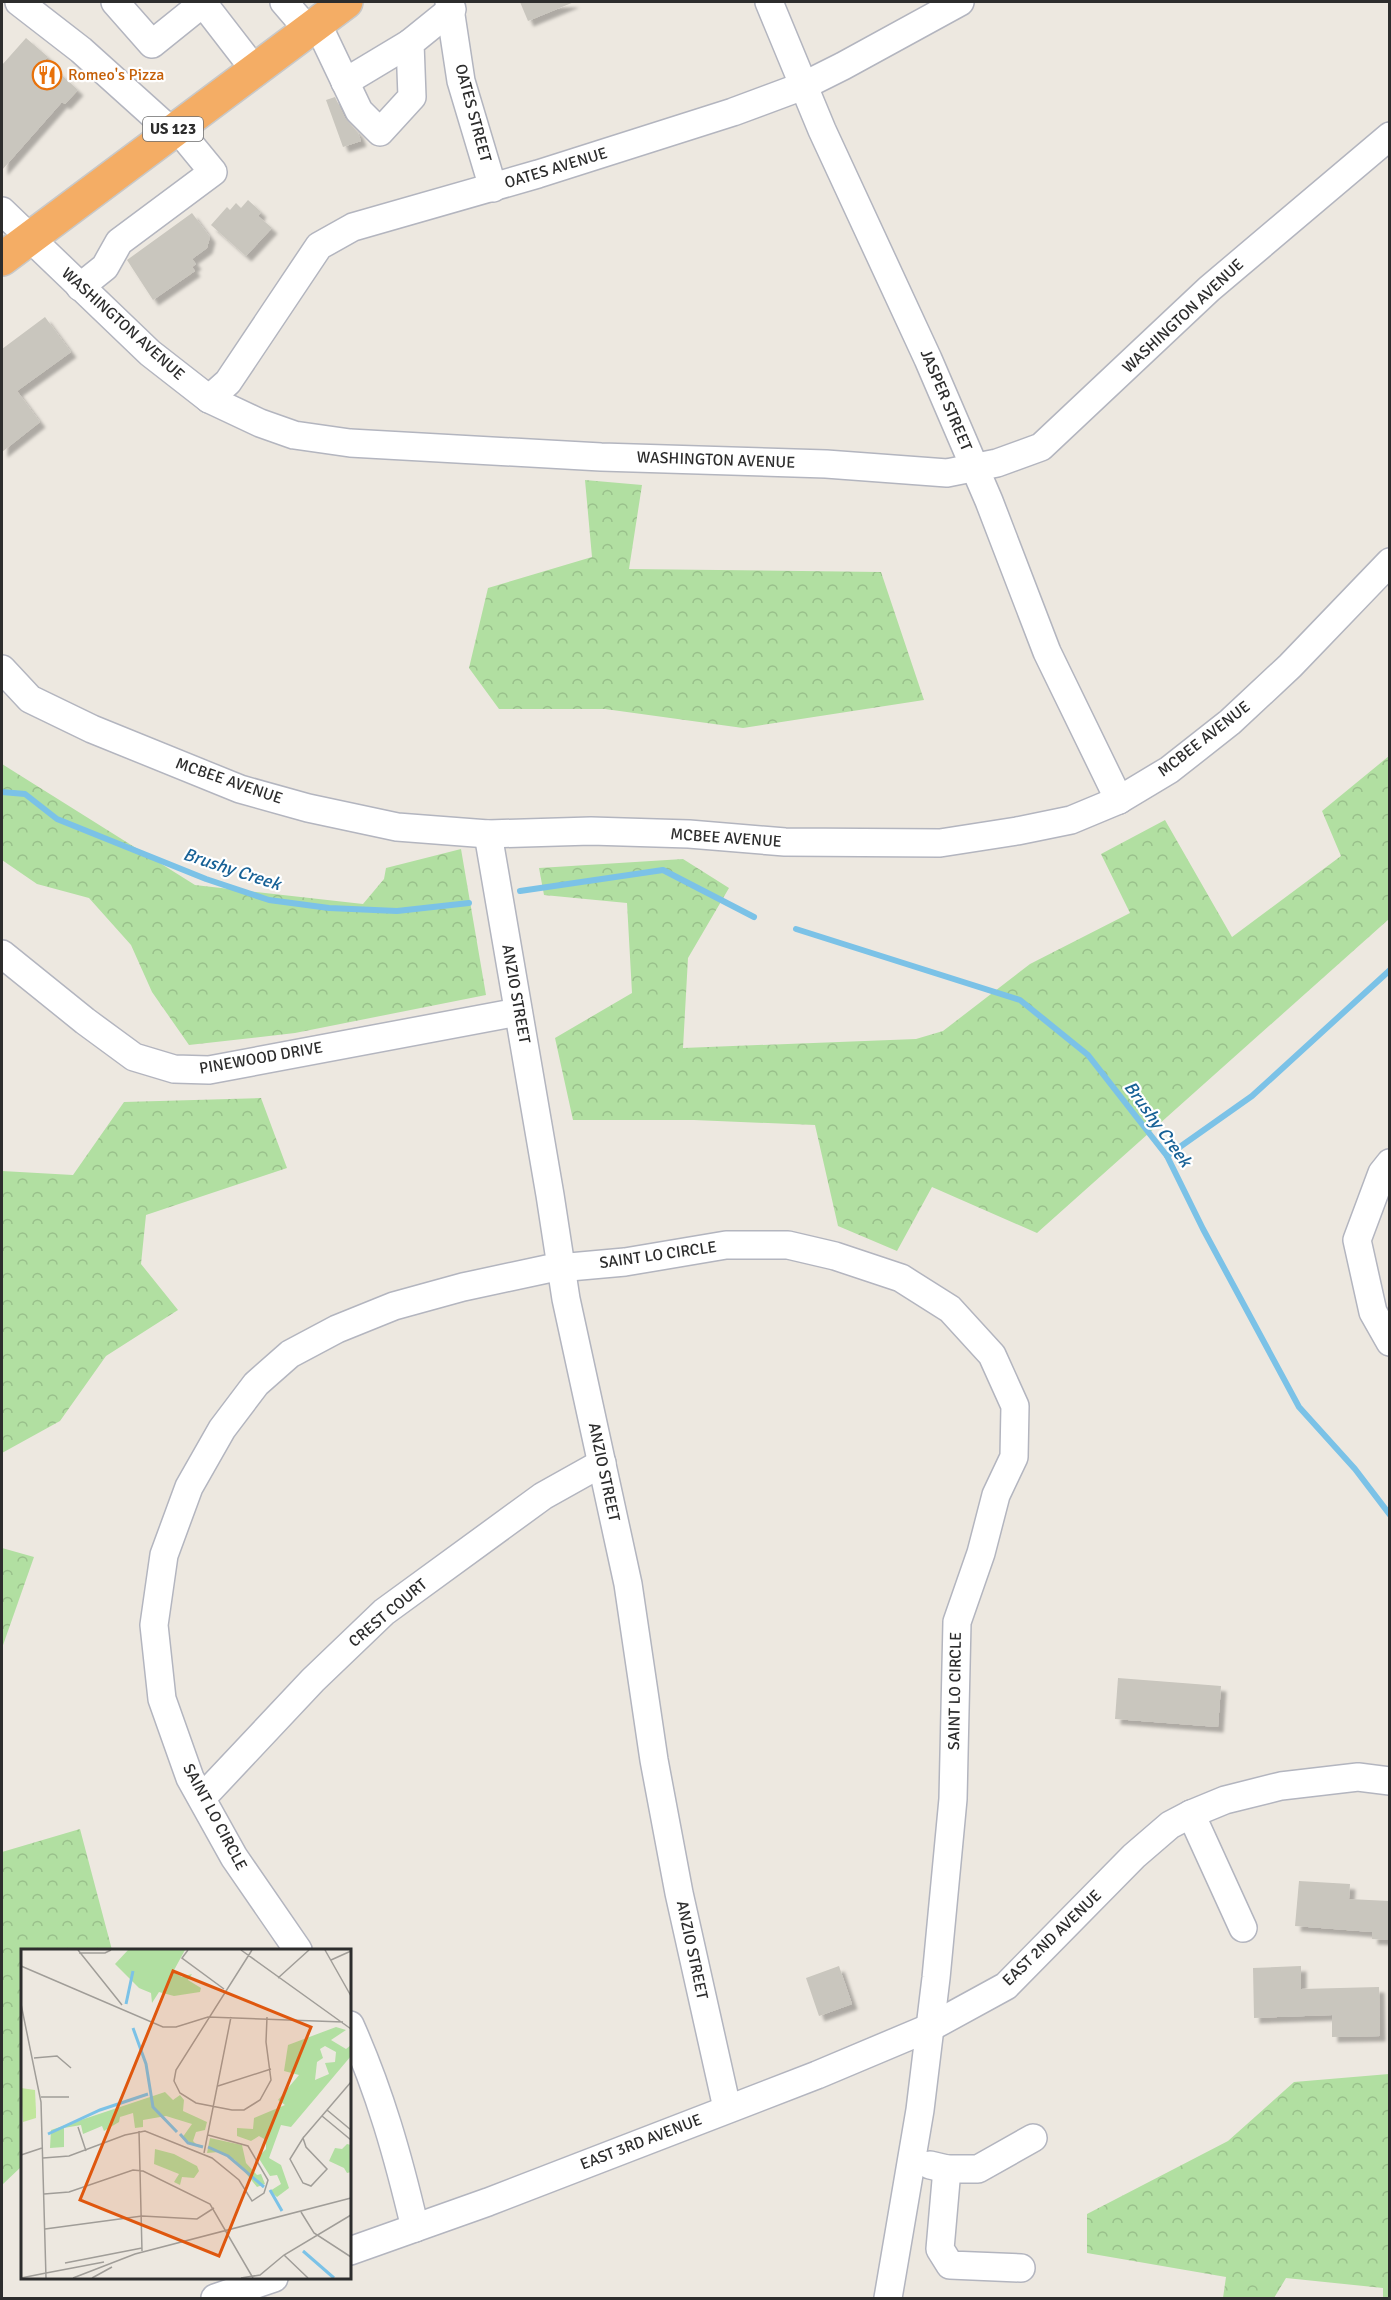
<svg xmlns="http://www.w3.org/2000/svg" width="1391" height="2300" viewBox="0 0 1391 2300" font-family="Signika,sans-serif">
<defs>
<pattern id="forest-crowns" width="20" height="18" patternUnits="userSpaceOnUse" patternTransform="scale(1.5)"><rect width="20" height="18" fill="#b1dfa1"/><path d="M2 6a3 3 0 1 1 6 0M12 15a3 3 0 1 1 6 0" fill="none" stroke="#99c08b"/></pattern>
<filter id="shadow"><feDropShadow dx="5.5" dy="5.5" stdDeviation="1.5" flood-color="#0004"/></filter>
</defs>
<rect width="100%" height="100%" fill="#ede8e0"/>
<!-- forest -->
<g fill="url(#forest-crowns)">
<polygon points="585,480 642,485 629,569 881,572 924,700 743,728 605,709 499,709 469,668 488,588 592,557"/>
<polygon points="1389,756 1389,919 1037,1233 932,1187 897,1251 838,1226 815,1125 694,1120 573,1120 555,1038 632,993 627,903 544,895 539,868 683,859 729,888 688,958 683,1048 916,1039 943,1031 1030,964 1130,913 1101,854 1165,820 1232,937 1341,856 1322,811"/>
<polygon points="2,764 195,885 363,904 384,879 386,868 461,849 486,995 295,1033 189,1045 152,992 131,945 89,898 37,884 2,860"/>
<polygon points="261,1098 287,1168 146,1215 141,1264 178,1310 106,1356 60,1421 2,1453 2,1171 73,1175 124,1102"/>
<polygon points="2,1548 34,1557 2,1648"/>
<polygon points="80,1829 112,1950 22,1950 22,2166 2,2185 2,1852"/>
<polygon points="1389,2074 1389,2298 1383,2298 1383,2288 1286,2278 1274,2298 1223,2298 1226,2277 1087,2253 1087,2214 1228,2141 1294,2082"/>
</g>
<g fill="none" stroke-linecap="round" stroke-linejoin="round">
<!-- stream -->
<g stroke="#7bc2e7" stroke-width="6">
<polyline points="2,792 25,794 57,819 206,879 269,900 329,908 397,911 469,903"/>
<polyline points="520,891 663,870 754,917"/>
<polyline points="796,929 1020,1000 1088,1055 1167,1156 1203,1229 1299,1407 1355,1469 1390,1515"/>
<polyline points="1167,1156 1252,1096 1390,970"/>
</g>
</g>
<!-- building -->
<g fill="#c9c6be" filter="url(#shadow)">
<polygon points="520,2 574,2 528,21"/>
<polygon points="26,38 48,57 45,60 78,90 65,104 62,102 2,170 2,65"/>
<polygon points="335,97 345,118 358,133 361,141 343,147 326,100"/>
<polygon points="248,200 261,212 258,216 272,228 246,256 211,225 227,207 230,210 236,203 241,208"/>
<polygon points="192,213 210,237 207,248 192,259 196,264 192,267 195,271 153,300 127,260"/>
<polygon points="45,317 71,352 17,391 40,422 2,452 2,349"/>
<polygon points="1118,1678 1221,1686 1218,1727 1115,1719"/>
<polygon points="1299,1881 1350,1884 1349,1899 1389,1901 1389,1940 1372,1939 1372,1932 1295,1926"/>
<polygon points="839,1966 852,2004 819,2016 806,1978"/>
<polygon points="1301,1966 1301,1989 1379,1987 1380,2036 1332,2037 1332,2015 1254,2018 1253,1968"/>
</g>
<g fill="none" stroke-linecap="round" stroke-linejoin="round">
<!-- minor casing -->
<g stroke="#b3b5bf" stroke-width="30">
<g id="minor">
<polyline points="19,2 81,50 171,131"/>
<polyline points="115,2 152,44 203,3 254,69"/>
<polyline points="284,2 308,30"/>
<polyline points="449,2 461,81 493,188"/>
<polyline points="769,2 822,130 928,359 989,501 1047,652 1119,800"/>
<polyline points="317,23 359,111 380,132 412,97 410,43 452,9"/>
<polyline points="345,82 410,43"/>
<polyline points="2,211 150,353 209,399 260,423 294,435 350,443 601,457 826,464 947,473 997,463 1041,447 1209,289 1390,136"/>
<polyline points="80,287 105,267 119,242 213,172 176,127"/>
<polyline points="209,399 228,382 319,246 353,227 538,174 733,112 803,86 843,66 960,2"/>
<polyline points="2,669 30,699 92,729 240,789 308,808 397,827 488,834 591,831 689,834 785,842 940,843 1017,831 1071,820 1119,800 1169,770 1230,722 1290,666 1390,562"/>
<polyline points="488,834 550,1195 566,1299 628,1584 654,1760 679,1893 727,2108"/>
<polyline points="2,954 85,1021 134,1057 174,1069 209,1070 518,1012"/>
<polyline points="1390,1163 1382,1173 1357,1240 1373,1312 1390,1342"/>
<polyline points="202,1798 313,1680 384,1612 543,1496 602,1463"/>
<polyline points="1191,1814 1243,1928"/>
<polyline points="298,1950 234,1857 190,1778 162,1699 154,1625 164,1555 189,1487 222,1429 256,1384 290,1354 337,1329 394,1306 463,1287 547,1269 625,1262 726,1245 788,1245 835,1256 901,1278 950,1309 992,1355 1015,1406 1014,1457 996,1495 981,1553 957,1622 953,1799 936,1978 920,2110 888,2298"/>
<path d="M350,2025C380,2092 398,2156 415,2228"/>
<polyline points="930,2165 947,2169 978,2169 1033,2138"/>
<polyline points="947,2169 940,2249 950,2265 1021,2268"/>
<polyline points="350,2251 488,2202 817,2075 931,2027 1006,1986 1134,1856 1170,1825 1191,1814 1225,1800 1281,1786 1358,1777 1390,1781"/>
<polyline points="215,2298 274,2278"/>
</g>
</g>
<!-- highway casing -->
<g stroke="#c8c8c8" stroke-width="36">
<polyline id="highway" points="2,259 346,2"/>
</g>
<!-- minor -->
<use href="#minor" stroke="#fff" stroke-width="27"/>
<!-- highway -->
<use href="#highway" stroke="#f4ad65" stroke-width="33"/>
</g>
<!-- icons -->
<defs>
<g id="restaurant-ring" transform="scale(1.5)"><circle r="9.5" fill="#fff" stroke="#e8710a" stroke-width="1.5"/><path d="M-5-6h1v4h1v-4h1v4h1v-4h1v5L-1.5 .5V6h-2V.5L-5-1ZM5-6V6H3V1.5H1.5Q1.5-4 5-6Z" fill="#e8710a"/></g>
</defs>
<g fill-rule="evenodd">
<use href="#restaurant-ring" x="47" y="75"/>
</g>
<g text-anchor="middle" dominant-baseline="central" stroke-width="4.5" stroke-linejoin="round" paint-order="stroke">
<!-- shield labels -->
<rect fill="#fff" stroke="#6c6c6c" stroke-width="1.5" x="143" y="117" width="60" height="24" rx="4.5"/>
<g font-size="15" font-weight="bold" fill="#2d2d2d">
<text x="173" y="129">US 123</text>
</g>
<!-- food labels -->
<g font-size="16" fill="#c56008" stroke="#fff" text-anchor="start">
<text x="68" y="75">Romeo's Pizza</text>
</g>
<!-- street labels -->
<g font-size="16" fill="#2d2d2d" stroke="#fff">
<text transform="translate(473 113) rotate(75)">OATES STREET</text>
<text transform="translate(556 168) rotate(-17)">OATES AVENUE</text>
<text transform="translate(1183 316) rotate(-43)">WASHINGTON AVENUE</text>
<text transform="translate(123 324) rotate(42)">WASHINGTON AVENUE</text>
<text transform="translate(946 400) rotate(67)">JASPER STREET</text>
<text transform="translate(716 460) rotate(2)">WASHINGTON AVENUE</text>
<text transform="translate(1204 739) rotate(-38)">MCBEE AVENUE</text>
<text transform="translate(229 781) rotate(19)">MCBEE AVENUE</text>
<text transform="translate(726 838) rotate(4)">MCBEE AVENUE</text>
<text transform="translate(516 994) rotate(80)">ANZIO STREET</text>
<text transform="translate(261 1058) rotate(-10)">PINEWOOD DRIVE</text>
<text transform="translate(658 1255) rotate(-8)">SAINT LO CIRCLE</text>
<text transform="translate(604 1472) rotate(78)">ANZIO STREET</text>
<text transform="translate(388 1613) rotate(-40)">CREST COURT</text>
<text transform="translate(955 1691) rotate(-89)">SAINT LO CIRCLE</text>
<text transform="translate(215 1817) rotate(62)">SAINT LO CIRCLE</text>
<text transform="translate(1052 1938) rotate(-44)">EAST 2ND AVENUE</text>
<text transform="translate(692 1950) rotate(78)">ANZIO STREET</text>
<text transform="translate(641 2142) rotate(-21)">EAST 3RD AVENUE</text>
</g>
<!-- water labels -->
<g font-size="18" font-style="italic" fill="#176196" stroke="#fff">
<text transform="translate(232 869) rotate(18)">Brushy Creek</text>
<text transform="translate(1158 1124) rotate(54)">Brushy Creek</text>
</g>
</g>
<!-- overview -->
<g transform="translate(21 1949)">
<rect width="330" height="330" fill="#ede8e0"/>
<path d="M107,1H164L152,23L161,28L171,25L167,31L180,39L179,43L153,47L138,43L131,54L130,44L118,39L94,15ZM315,78L325,81L310,91L325,100L330,96V107L270,178L260,176L248,209L260,216L268,239L256,248L249,242L260,235L256,226L249,227L237,208L245,200V191L238,187L230,192L216,187V179L232,180L233,169L264,156L257,151L278,126L263,122L267,96ZM304,97L315,103L314,113L304,114L308,125L294,131L296,113L302,109L299,100ZM144,143L152,151L159,146L163,151L162,162L186,173L184,181L175,183L172,192L179,199L161,189L171,175L145,167L122,171V178L114,179L112,164L99,168L98,173L83,182L81,177L62,185L60,176L43,179V198L29,199L30,181ZM189,189L221,196L225,214L236,226L240,225L244,235L236,238L214,211L198,203L186,204ZM326,195L330,196V223L326,224L323,219L308,212L314,199L321,200ZM134,200L153,205L176,217L178,222L173,229L161,228L159,236L153,233L158,225L133,215Z" fill="#b1dfa1" fill-rule="evenodd"/>
<path d="M0,139L14,141L15,162V169L2,173Z" fill="#c1e69d"/>
<path fill="none" stroke="#7bc2e7" stroke-width="3" d="M105,55L112,22M112,79L125,115L132,158L156,183M27,185L79,161L127,145M159,185L167,194L182,198M187,198L207,207L243,238M249,241L261,262M282,302L313,329"/>
<path fill="none" stroke="#a09d98" stroke-width="1.5" d="M57,1L101,56M167,1L161,9L203,40M220,1L330,80M231,1L155,121L153,132L159,144L175,154L211,161H223L239,151L250,131L245,93L246,68M304,1L330,47M58,4H84L90,1M310,11L330,2M0,17L142,78H155L187,68L322,73M257,29L288,1M0,55L20,153L25,329M13,109L36,107L50,119M197,137L250,120M20,148H48M306,161L330,181M301,167L330,191M57,178L65,202M118,182L121,302M282,189L285,198L306,220L290,237L282,234L269,210ZM282,189L330,133M183,204L210,68M0,206L21,199M22,209L48,207L104,186L124,182L191,209L218,231L231,252L243,244L247,231L227,197L187,186M23,245L48,243L112,221L122,222L189,255L232,329M280,263L293,284L330,308M24,280L121,267L176,270L193,259M263,306L287,329M44,314L121,299M25,324L83,313M0,329L25,324M52,329L114,305L330,249M71,329L91,318M220,329L239,326L263,306L330,266"/>
<path fill="#df570e" fill-opacity="0.15" stroke="#df570e" stroke-width="3" d="M152,22L290,78L198,307L59,251Z"/>
<rect width="330" height="330" fill="none" stroke="#2d2d2d" stroke-width="3"/>
</g>
<!-- border -->
<rect width="1391" height="2300" fill="none" stroke="#2d2d2d" stroke-width="6"/>
</svg>
